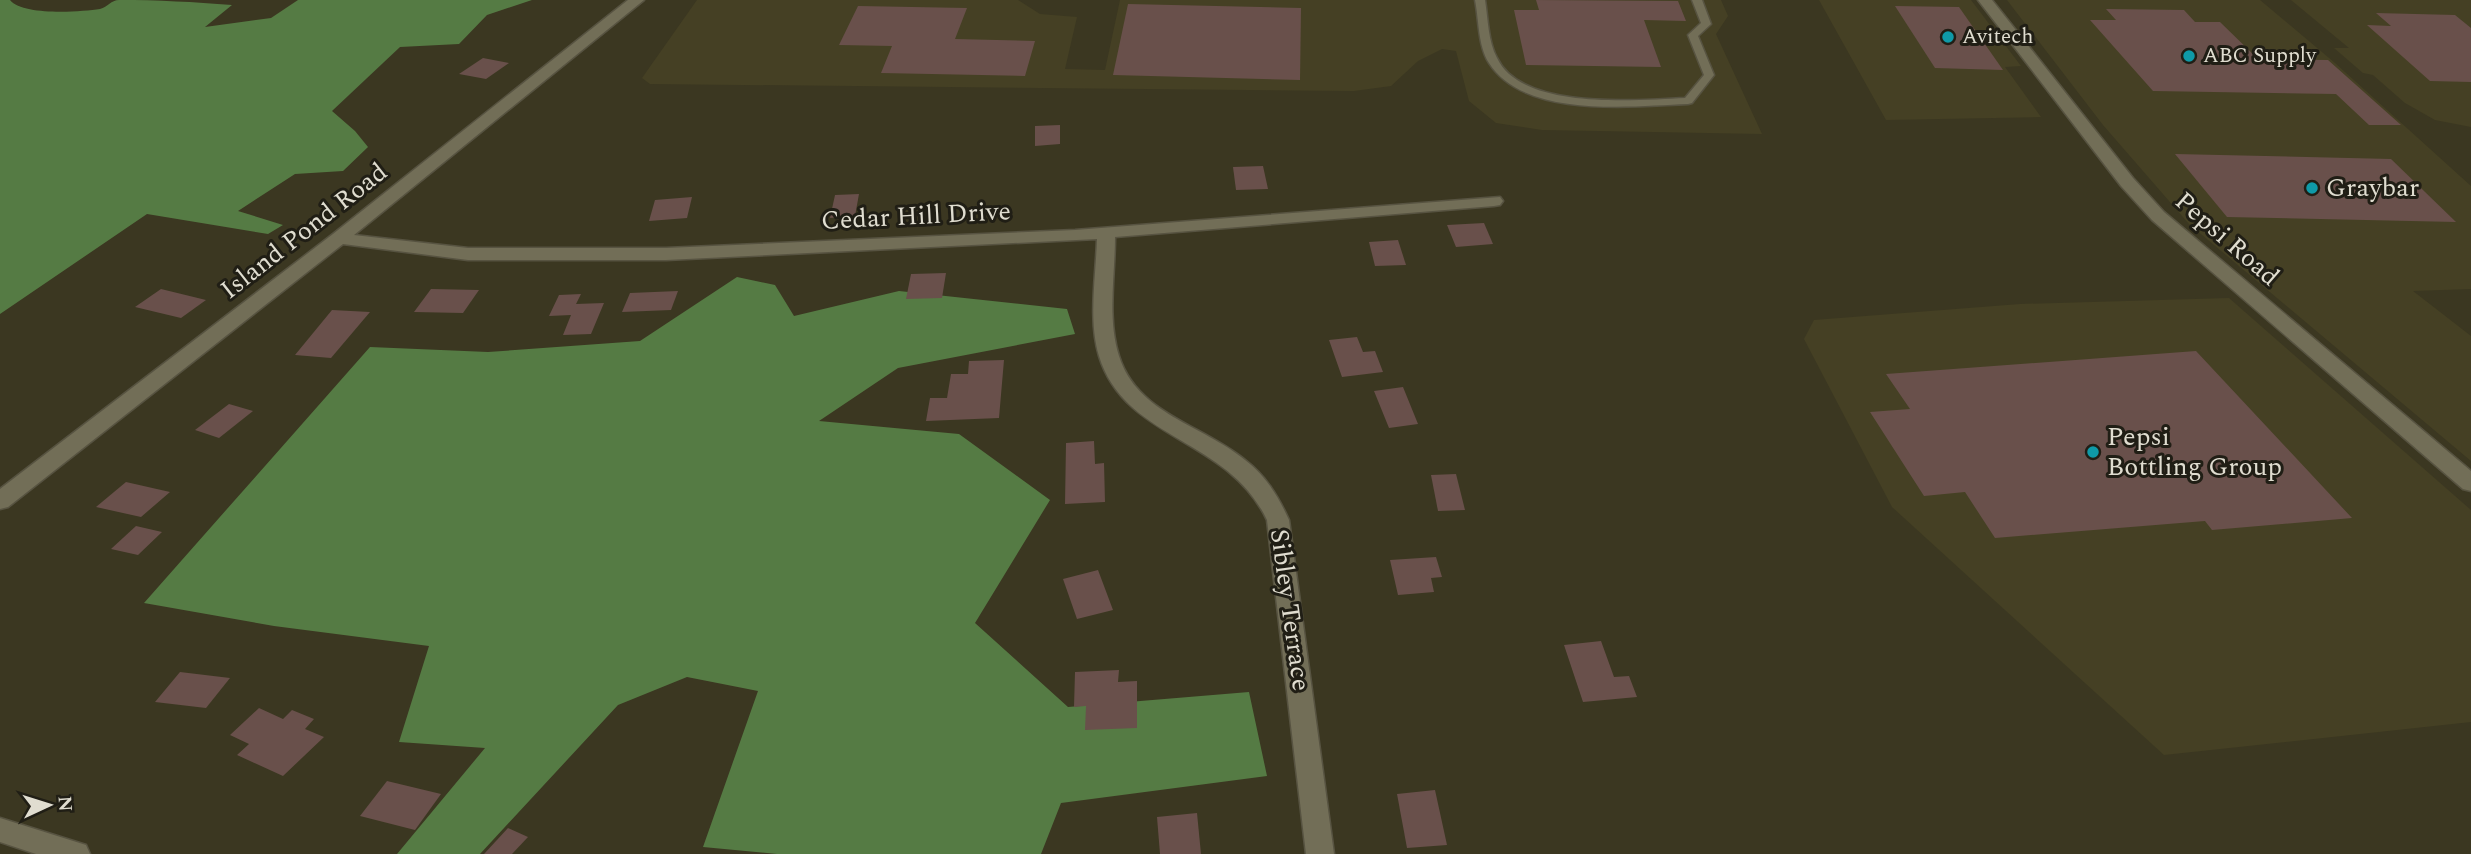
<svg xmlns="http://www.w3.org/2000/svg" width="2471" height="854" viewBox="0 0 2471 854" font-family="Spectral,serif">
<rect width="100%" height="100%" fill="#3b3721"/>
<!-- built -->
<g fill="#454024">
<polygon points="697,0 1018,0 1040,14 1077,17 1065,69 1105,70 1120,0 1721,0 1728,16 1716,34 1762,134 1542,130 1496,123 1469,101 1456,51 1442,49 1418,61 1391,86 1354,91 650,84 642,78"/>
<polygon points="1819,0 1971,0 2021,66 2005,67 2041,117 1886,120"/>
<polygon points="2007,0 2260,0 2335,63 2471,186 2471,289 2413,291 2471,336 2471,461 2189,224 2103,125"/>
<polygon points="2291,0 2471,0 2471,127 2435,120 2405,103 2373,75 2363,73 2334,48 2349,48"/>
<polygon points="2229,298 2471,510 2471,722 2164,755 1892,507 1804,339 1814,320 2020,304"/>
</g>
<!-- forest -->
<g fill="#557b44">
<path d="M0,0H10C23,16 80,12 100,9C108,7 111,0 119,0C159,0 193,2 232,5L205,27L271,18L298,0H532L487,15L459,44L400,47L332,111L355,131L368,147L343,171L295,174L238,211L283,225L268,234L147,214L0,314Z"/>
<polygon points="737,277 775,285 794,316 899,291 1067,309 1075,334 898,368 819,421 959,434 1050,500 975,623 1068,707 1249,692 1267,776 1061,803 1041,854 777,854 703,847 758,691 687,677 618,705 480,854 397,854 485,748 399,742 429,646 274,626 144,603 370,347 488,352 640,341"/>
</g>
<!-- building -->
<g fill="#69504b">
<polygon points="1536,0 1678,1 1686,21 1644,20 1661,67 1526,65 1514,10 1539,10"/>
<polygon points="1128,4 1301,8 1300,80 1113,75"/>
<polygon points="858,6 967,8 955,39 1035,41 1025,76 881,73 892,46 839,45"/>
<polygon points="1895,6 1959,7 2003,70 1935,68"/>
<polygon points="2106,9 2184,10 2195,22 2220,22 2258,59 2328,60 2401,125 2369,125 2336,94 2153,91 2090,20 2116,20"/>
<polygon points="2376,13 2455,15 2471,28 2471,82 2430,81 2367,25 2391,26"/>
<polygon points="483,58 509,63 486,79 459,74"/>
<polygon points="1060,125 1060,144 1035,146 1035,126"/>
<polygon points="2175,154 2391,159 2456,222 2227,217"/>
<polygon points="1263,166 1268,189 1236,190 1233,167"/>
<polygon points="859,194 855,216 830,218 835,195"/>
<polygon points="692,197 687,218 649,221 655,200"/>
<polygon points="1484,223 1493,244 1456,247 1447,225"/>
<polygon points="1398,240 1406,265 1375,266 1369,242"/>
<polygon points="946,273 942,298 906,299 911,274"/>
<polygon points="161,289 206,300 181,318 135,307"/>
<polygon points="431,289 479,290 463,313 414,312"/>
<polygon points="678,291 671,310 622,312 630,293"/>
<polygon points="581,294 576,304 604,303 591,334 563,335 571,315 549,316 559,295"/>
<polygon points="332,310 370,312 331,358 295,355"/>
<polygon points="1357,337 1363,352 1375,351 1383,372 1342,377 1329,340"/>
<polygon points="2196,351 2352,518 2212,530 2205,521 1995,538 1965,492 1924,496 1870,412 1910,409 1886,374"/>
<polygon points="1004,360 999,418 926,421 930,398 947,398 951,374 968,374 969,361"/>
<polygon points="1403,387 1418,424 1389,428 1374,391"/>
<polygon points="229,404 253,411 219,438 195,430"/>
<polygon points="1094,441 1095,464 1104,463 1105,502 1065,504 1066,443"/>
<polygon points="1456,474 1465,510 1438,511 1431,475"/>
<polygon points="126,482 170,492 141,517 96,507"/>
<polygon points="136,526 162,532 138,555 111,549"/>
<polygon points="1436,557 1442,577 1431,578 1434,592 1398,595 1390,560"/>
<polygon points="1098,570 1113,610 1077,619 1063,579"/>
<polygon points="1601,641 1614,677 1629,676 1637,697 1583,702 1564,645"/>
<polygon points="1119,670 1118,682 1137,681 1137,728 1085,730 1086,706 1074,707 1075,672"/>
<polygon points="180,672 230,678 206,708 155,702"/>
<polygon points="259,708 283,719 292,710 314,719 305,729 324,737 283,776 237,755 249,744 230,735"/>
<polygon points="387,781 441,794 415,830 360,816"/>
<polygon points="1435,790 1447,845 1407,848 1397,794"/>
<polygon points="1197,813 1201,854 1160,854 1157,817"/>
<polygon points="508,828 528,837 512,854 484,854"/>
</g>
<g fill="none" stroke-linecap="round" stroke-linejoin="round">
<!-- lane casing -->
<g stroke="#575341" stroke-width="3">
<path id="lane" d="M1475,0H1485C1488,19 1488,41 1497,58C1522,111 1637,100 1685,98L1704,75L1688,35L1701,23L1692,0H1702L1711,24L1698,36L1714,75L1692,103L1688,104C1631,106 1525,119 1489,63C1478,46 1479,20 1475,0Z"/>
</g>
<!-- street casing -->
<g stroke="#575341" stroke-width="3">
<g id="street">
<path d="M628,0H644L354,235L468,248H666L1075,230L1500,197L1503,201L1500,205L1494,206L1115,237C1115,275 1107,319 1119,356C1137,414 1203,425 1245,460C1266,476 1278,496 1289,520L1334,854H1306L1267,520C1228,437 1125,441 1099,356C1088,320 1096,276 1097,239L666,260H468L343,244L8,507L0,509V489L333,234Z"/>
<polygon points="1978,0 1992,0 2133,178 2164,212 2471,471 2471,491 2463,489 2152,220 2121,186"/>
<polygon points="0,818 86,845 90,854 36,854 0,842"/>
</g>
</g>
<!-- lane -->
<use href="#lane" fill="#726e57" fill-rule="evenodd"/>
<!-- street -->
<use href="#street" fill="#726e57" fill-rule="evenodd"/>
</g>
<!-- markers -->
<g fill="#0f9aa8" stroke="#201e15" stroke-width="2.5">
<circle cx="1948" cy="37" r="7"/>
<circle cx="2189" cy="56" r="7"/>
<circle cx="2312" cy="188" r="7"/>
<circle cx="2093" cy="452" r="7"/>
</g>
<g text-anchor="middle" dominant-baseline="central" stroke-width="6" stroke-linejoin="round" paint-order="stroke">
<!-- far-poi labels -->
<g font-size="21" fill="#e0ddd0" stroke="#201e15" text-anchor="start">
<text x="1962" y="37">Avitech</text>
<text x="2203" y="56">ABC Supply</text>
</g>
<!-- poi labels -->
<g font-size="26" fill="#e0ddd0" stroke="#201e15" text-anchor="start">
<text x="2326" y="188">Graybar</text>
<text x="2107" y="437">Pepsi<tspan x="2107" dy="30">Bottling Group</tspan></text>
</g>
<!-- street labels -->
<g font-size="26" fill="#e0ddd0" stroke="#201e15">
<text transform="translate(916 216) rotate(-3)">Cedar Hill Drive</text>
<text transform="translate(304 231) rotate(-38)">Island Pond Road</text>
<text transform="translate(2227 239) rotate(41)">Pepsi Road</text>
<text transform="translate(1290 610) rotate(82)">Sibley Terrace</text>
</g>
</g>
<!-- north arrow -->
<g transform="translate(49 805) rotate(86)" stroke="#201e15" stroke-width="5" paint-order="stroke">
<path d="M0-5L12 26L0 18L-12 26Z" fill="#e0ddd0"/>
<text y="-10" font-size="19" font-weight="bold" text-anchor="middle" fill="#e0ddd0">N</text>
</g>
</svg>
